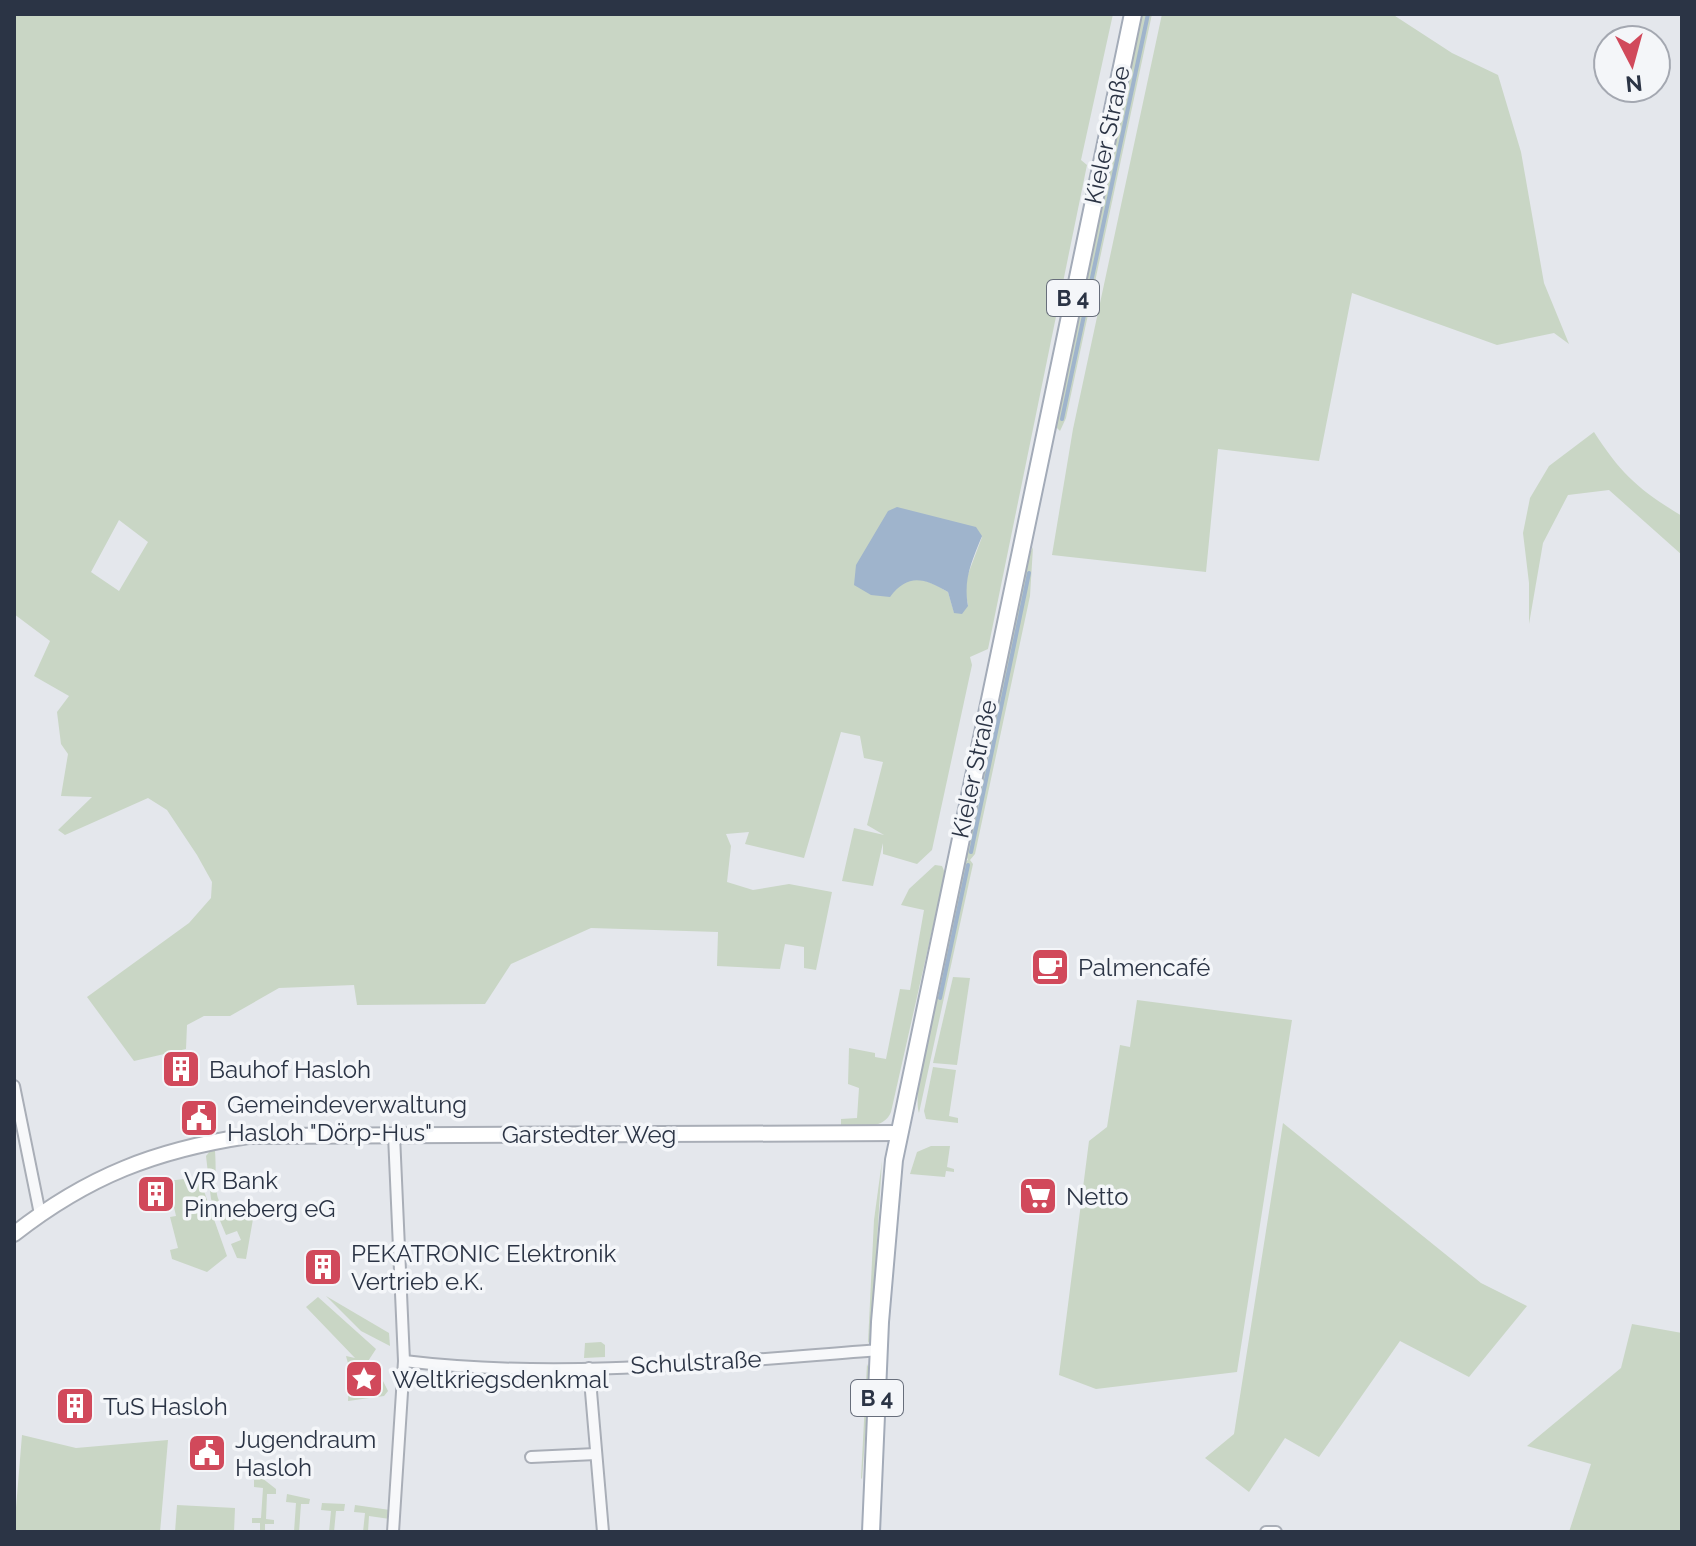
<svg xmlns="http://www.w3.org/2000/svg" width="1696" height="1546" viewBox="0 0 1696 1546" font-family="Raleway,sans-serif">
<rect width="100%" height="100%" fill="#e4e7ec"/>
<!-- green -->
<g fill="#c9d6c5" fill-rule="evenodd">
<path d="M14,14H1113L1081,160L1087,165L988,649L970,657L972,665L932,850L917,864L883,854V843L873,886L842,881L854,828L884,835L867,825L883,762L864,758L860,736L841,732L804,858L745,844L749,832L726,834L731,846L727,882L753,890L789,884L832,892L816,970L804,968V947L785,944L780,969L717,966L718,932L591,928L511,964L485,1004L357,1005L354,985L279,988L230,1016H204L187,1025L186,1049L134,1061L87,997L189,923L211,898L212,882L197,855L167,810L148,798L65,835L58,830L92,797L61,796L68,754L61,744L57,712L69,696L34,676L50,641L14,614ZM119,520L148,542L119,591L91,572ZM982,537L964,585L968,605L954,612L948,592C931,582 919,575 900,583Z"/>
<polygon points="1142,14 1152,14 1066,418 1060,431 1055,426"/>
<polygon points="1162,14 1392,14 1452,53 1498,75 1521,152 1544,283 1569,344 1554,333 1497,345 1352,293 1319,461 1218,449 1206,572 1052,555 1073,429"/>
<path d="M1594,432C1621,474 1639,490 1682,516V555L1609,490L1568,495L1543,543L1529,624V583L1523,533L1530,498L1549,466Z"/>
<path d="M1033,547L1030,596L975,854L970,860L973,864L919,1113C909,1086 954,902 963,862L968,860L965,852L1026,562Z"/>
<path d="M935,865L942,866L945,873L891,1112C883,1131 859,1125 841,1126V1119L857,1118L859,1088L848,1084L849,1048L875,1053V1057L886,1059L900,989L910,990L924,910L901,905L909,889Z"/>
<polygon points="953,977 970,978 957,1065 933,1063"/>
<polygon points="1137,1000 1292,1020 1237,1372 1096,1389 1059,1375 1089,1141 1107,1127 1120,1045 1130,1047"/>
<polygon points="933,1067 956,1070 949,1116 958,1118 958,1123 926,1119 924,1111"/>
<polygon points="1283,1123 1481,1283 1527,1306 1469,1377 1400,1341 1319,1457 1285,1438 1249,1492 1205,1458 1234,1434"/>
<polygon points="931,1146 950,1146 947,1167 954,1169 954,1172 946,1171 945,1177 910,1174 917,1152"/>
<path d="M210,1151H215C218,1192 207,1211 253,1219L246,1259L237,1258L231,1244L241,1240L237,1231L226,1235L211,1199L206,1156Z"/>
<polygon points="882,1161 871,1339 868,1343 874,1220"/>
<polygon points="199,1177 227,1256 207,1272 172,1259 170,1250 178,1248 170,1217 176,1216 168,1181"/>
<polygon points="326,1296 389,1333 390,1346 361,1331"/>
<polygon points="318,1297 376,1349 357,1378 366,1385 371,1377 381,1377 388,1391 384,1396 348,1401 350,1371 346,1356 355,1358 306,1307"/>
<polygon points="1632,1324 1682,1333 1682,1532 1569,1532 1591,1464 1527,1446 1621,1368"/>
<polygon points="601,1342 605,1345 605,1357 584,1358 585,1343"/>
<polygon points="867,1364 870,1372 862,1479 861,1478"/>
<polygon points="22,1435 76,1448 168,1440 160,1532 14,1532"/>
<polygon points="262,1478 276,1489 276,1494 267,1494 266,1519 274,1520 274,1524 265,1524 265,1532 260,1532 260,1523 252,1523 252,1518 261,1518 263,1488 254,1487 254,1480"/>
<polygon points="287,1494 310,1499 309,1504 301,1504 299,1532 294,1532 296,1503 286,1502"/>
<polygon points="322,1503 345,1504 344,1511 336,1511 334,1532 329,1532 331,1511 321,1510"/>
<polygon points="177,1505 235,1508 234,1532 175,1532"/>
<polygon points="355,1505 390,1510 390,1519 369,1516 368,1532 363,1532 365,1513 354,1512"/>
</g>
<!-- water -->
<path fill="#9fb4cc" d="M897,507L976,527L982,536C972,561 963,579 968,606L962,614L954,613L948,592C924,578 908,573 890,597L871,595L854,585L856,565L888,511Z"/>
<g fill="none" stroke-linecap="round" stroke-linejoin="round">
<!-- stream -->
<g stroke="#9fb4cc" stroke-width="4">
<polyline points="1062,419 1148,14"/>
<polyline points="971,852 1029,573"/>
<polyline points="940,998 968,865"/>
</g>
<!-- street casing -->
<g stroke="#a9aeb7" stroke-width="14">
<g id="street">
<polyline points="14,1086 40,1214"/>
<path d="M404,1361C560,1380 722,1362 879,1350"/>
<polyline points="589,1368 603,1532"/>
<polyline points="531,1457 596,1454"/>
<polyline points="393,1532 404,1361 394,1135"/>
<polyline points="1266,1532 1276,1532"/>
</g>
</g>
<!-- secondary casing -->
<g stroke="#a9aeb7" stroke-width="18">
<path id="secondary" d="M14,1234C88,1176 156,1150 248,1136L899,1133"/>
</g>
<!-- primary casing -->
<g stroke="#a3abb8" stroke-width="20">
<polyline id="primary" points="871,1532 880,1322 894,1160 1133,14"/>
</g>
<!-- street -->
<use href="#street" stroke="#f7f8fa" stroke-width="10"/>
<!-- secondary -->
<use href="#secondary" stroke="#fff" stroke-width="14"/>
<!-- primary -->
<use href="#primary" stroke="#fff" stroke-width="16"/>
</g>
<!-- icons -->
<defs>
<g id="cafe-square" transform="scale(2)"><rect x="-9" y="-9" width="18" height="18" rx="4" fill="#d1495b" stroke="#f4f6f9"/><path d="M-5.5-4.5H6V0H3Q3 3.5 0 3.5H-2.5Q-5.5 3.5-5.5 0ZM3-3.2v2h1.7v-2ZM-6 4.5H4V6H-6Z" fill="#fff"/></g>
<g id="building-square" transform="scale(2)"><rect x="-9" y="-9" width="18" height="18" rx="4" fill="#d1495b" stroke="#f4f6f9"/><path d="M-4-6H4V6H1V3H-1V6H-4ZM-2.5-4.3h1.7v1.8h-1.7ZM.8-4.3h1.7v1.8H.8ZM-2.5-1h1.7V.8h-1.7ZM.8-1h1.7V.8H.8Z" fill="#fff"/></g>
<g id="civic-square" transform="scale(2)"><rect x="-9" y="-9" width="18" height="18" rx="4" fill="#d1495b" stroke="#f4f6f9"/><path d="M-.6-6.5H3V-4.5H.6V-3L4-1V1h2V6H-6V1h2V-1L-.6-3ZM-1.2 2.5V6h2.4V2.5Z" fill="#fff"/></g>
<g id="supermarket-square" transform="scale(2)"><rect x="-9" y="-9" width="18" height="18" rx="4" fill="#d1495b" stroke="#f4f6f9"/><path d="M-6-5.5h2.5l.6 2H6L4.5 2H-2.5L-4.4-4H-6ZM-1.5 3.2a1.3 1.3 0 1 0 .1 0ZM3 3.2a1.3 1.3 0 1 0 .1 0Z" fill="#fff"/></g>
<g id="sight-square" transform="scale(2)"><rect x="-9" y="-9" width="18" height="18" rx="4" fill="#d1495b" stroke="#f4f6f9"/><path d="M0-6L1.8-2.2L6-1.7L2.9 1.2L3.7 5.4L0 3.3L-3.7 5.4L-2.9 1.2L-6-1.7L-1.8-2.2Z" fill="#fff"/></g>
</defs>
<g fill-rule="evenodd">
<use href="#cafe-square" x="1050" y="967"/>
<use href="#building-square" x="181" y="1069"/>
<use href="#civic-square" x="199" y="1118"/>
<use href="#building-square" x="156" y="1194"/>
<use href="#supermarket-square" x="1038" y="1196"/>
<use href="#building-square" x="323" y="1267"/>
<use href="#sight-square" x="364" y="1379"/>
<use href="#building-square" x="75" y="1406"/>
<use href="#civic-square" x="207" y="1453"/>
</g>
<g text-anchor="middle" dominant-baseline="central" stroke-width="7" stroke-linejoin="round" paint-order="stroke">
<!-- shield labels -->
<g fill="#f4f6f9" stroke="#676e7b" stroke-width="2">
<rect x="1047" y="280" width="52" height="36" rx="6"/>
<rect x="851" y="1380" width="52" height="36" rx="6"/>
</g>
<g font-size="22" font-weight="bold" fill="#2b3445">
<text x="1073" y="298">B 4</text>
<text x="877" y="1398">B 4</text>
</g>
<!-- street labels -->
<g font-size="24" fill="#2b3445" stroke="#f4f6f9">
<text transform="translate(1107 135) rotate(-78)">Kieler Straße</text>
<text transform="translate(974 769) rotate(-78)">Kieler Straße</text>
<text x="589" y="1134">Garstedter Weg</text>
<text transform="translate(696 1362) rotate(-3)">Schulstraße</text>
</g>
<!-- poi labels -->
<g font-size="24" fill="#2b3445" stroke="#f4f6f9" text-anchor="start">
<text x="1078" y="967">Palmencafé</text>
<text x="209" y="1069">Bauhof Hasloh</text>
<text x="227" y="1104">Gemeindeverwaltung<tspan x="227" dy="28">Hasloh "Dörp-Hus"</tspan></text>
<text x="184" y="1180">VR Bank<tspan x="184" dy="28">Pinneberg eG</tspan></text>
<text x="1066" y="1196">Netto</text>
<text x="351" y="1253">PEKATRONIC Elektronik<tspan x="351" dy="28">Vertrieb e.K.</tspan></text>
<text x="392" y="1379">Weltkriegsdenkmal</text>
<text x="103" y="1406">TuS Hasloh</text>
<text x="235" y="1439">Jugendraum<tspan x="235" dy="28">Hasloh</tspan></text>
</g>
</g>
<!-- border -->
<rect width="1696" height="1546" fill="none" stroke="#2b3445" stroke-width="32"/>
<!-- north arrow -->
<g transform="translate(1632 64) rotate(174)"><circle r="38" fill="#f4f6f9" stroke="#a4a8b1" stroke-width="2"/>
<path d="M0-6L14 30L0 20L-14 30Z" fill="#d1495b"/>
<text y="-12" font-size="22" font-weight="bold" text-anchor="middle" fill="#2b3445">N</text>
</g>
</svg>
